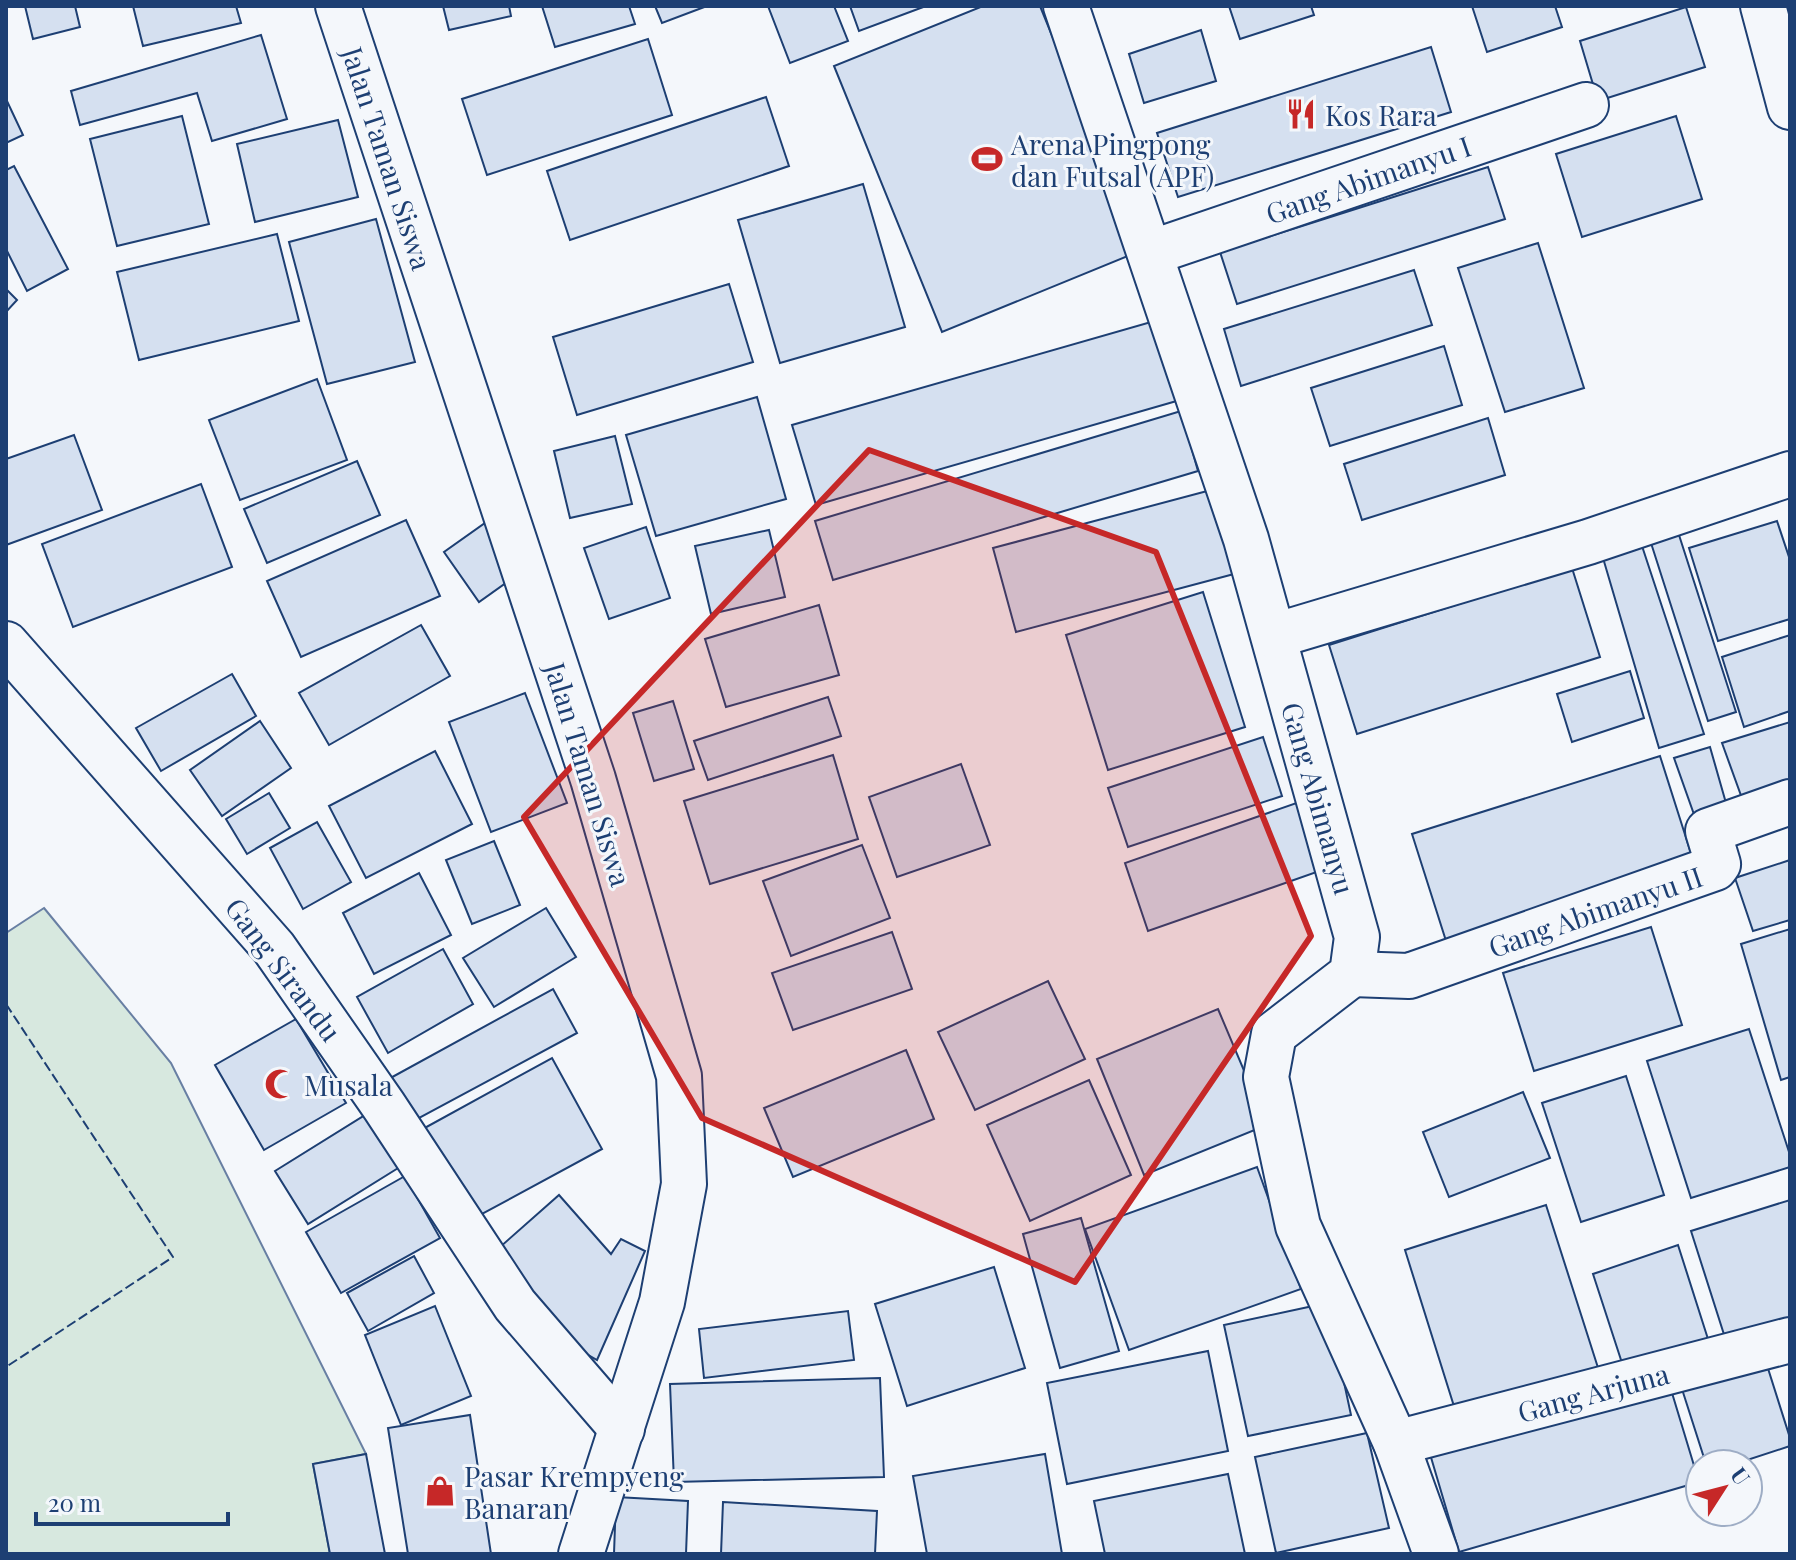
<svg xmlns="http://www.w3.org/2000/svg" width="1796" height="1560" viewBox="0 0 1796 1560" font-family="'Playfair Display',serif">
<rect width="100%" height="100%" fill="#f4f7fb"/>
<!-- green -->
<polygon fill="#d7e8df" stroke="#687fa3" stroke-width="2" points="44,908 171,1063 366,1454 313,1464 330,1554 6,1554 6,933"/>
<!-- building -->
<g fill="#d5e0f0" stroke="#1d3f73" stroke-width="2">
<polygon points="25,6 75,6 80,27 33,39"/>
<polygon points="133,6 236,6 241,23 143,46"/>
<polygon points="443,6 509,6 511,16 449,30"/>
<polygon points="542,6 629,6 635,24 555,47"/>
<polygon points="655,6 707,6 662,23"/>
<polygon points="768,6 834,6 848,41 790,63"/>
<polygon points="850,6 926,6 859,31"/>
<polygon points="983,6 1040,6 1140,251 942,332 834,66"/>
<polygon points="1229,6 1311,6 1314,15 1240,39"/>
<polygon points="1472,6 1555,6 1562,27 1487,52"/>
<polygon points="1686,7 1705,67 1598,101 1580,41"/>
<polygon points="1201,30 1216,81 1144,103 1129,54"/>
<polygon points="261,35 287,119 212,141 197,93 80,125 71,91"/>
<polygon points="648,39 672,115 487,175 462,99"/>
<polygon points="1431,47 1451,112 1178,197 1157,133"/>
<polygon points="766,97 789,166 570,240 547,171"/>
<polygon points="6,99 23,135 6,143"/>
<polygon points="182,116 209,224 117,246 90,139"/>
<polygon points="1676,116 1702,199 1582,237 1556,154"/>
<polygon points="338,120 358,197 255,222 237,144"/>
<polygon points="14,166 68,269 27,291 6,249 6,170"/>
<polygon points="1488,167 1505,219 1237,304 1220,252"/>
<polygon points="863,184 905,327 780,363 738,220"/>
<polygon points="376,219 415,362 327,384 289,242"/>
<polygon points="277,234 299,321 139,360 117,272"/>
<polygon points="1538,243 1584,388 1505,412 1458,268"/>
<polygon points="1414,270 1432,325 1241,386 1224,329"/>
<polygon points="729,284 753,362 577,415 553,337"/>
<polygon points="6,289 17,300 6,312"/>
<polygon points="1165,318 1187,398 816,505 792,425"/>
<polygon points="1444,346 1462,405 1330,446 1311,388"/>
<polygon points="317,379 347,460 240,500 209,420"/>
<polygon points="757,397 786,499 656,536 626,435"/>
<polygon points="1181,411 1198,471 833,580 815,521"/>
<polygon points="1488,418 1505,475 1362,520 1344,464"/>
<polygon points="74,435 102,510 6,545 6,459"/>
<polygon points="615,436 632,504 570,518 554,451"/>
<polygon points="357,461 380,515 267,563 244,509"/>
<polygon points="201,484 232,567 73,627 42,544"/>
<polygon points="1211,490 1234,574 1016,632 993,548"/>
<polygon points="406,520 440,596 301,657 267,581"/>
<polygon points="1777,521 1790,560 1790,619 1718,641 1689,548"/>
<polygon points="485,523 520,573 479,602 444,552"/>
<polygon points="646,527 670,598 609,619 584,548"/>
<polygon points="769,530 785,597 711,614 695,546"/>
<polygon points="1679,535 1736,712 1708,721 1651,543"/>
<polygon points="1642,546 1704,734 1659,748 1603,558"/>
<polygon points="1572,568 1600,657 1357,734 1329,645"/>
<polygon points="1203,592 1245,727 1108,770 1066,635"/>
<polygon points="819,605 839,675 726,707 705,639"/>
<polygon points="421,625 450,676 329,745 299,693"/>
<polygon points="1790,635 1790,711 1744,727 1722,657"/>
<polygon points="1630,671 1644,718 1572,742 1557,694"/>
<polygon points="232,674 256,716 161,771 136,728"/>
<polygon points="525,693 567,803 491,832 449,722"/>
<polygon points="828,697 841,736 708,780 694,741"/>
<polygon points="673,701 694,769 654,781 633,713"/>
<polygon points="260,721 291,768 222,816 190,770"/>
<polygon points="1790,722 1790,785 1743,801 1722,743"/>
<polygon points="1263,737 1282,796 1128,847 1108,788"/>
<polygon points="1710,747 1728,810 1696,820 1674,758"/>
<polygon points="435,751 472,824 366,878 329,806"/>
<polygon points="833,755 858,839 710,884 684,801"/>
<polygon points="1660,756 1695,866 1447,944 1412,834"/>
<polygon points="961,764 990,845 897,877 869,797"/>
<polygon points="269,793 290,828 247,854 226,819"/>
<polygon points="1308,799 1331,867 1148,931 1125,863"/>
<polygon points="317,822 351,882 303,909 270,848"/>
<polygon points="494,841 520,905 472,924 446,860"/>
<polygon points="862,845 890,918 791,956 763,881"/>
<polygon points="1790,860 1790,920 1753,931 1735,878"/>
<polygon points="419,873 451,935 374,974 343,913"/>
<polygon points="546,908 576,957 494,1007 463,958"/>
<polygon points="1651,927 1682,1025 1534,1071 1503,973"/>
<polygon points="1790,929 1790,1077 1781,1080 1741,944"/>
<polygon points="892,932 912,989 793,1030 772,973"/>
<polygon points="443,949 473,1004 388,1053 357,997"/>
<polygon points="1048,981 1085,1059 975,1110 938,1032"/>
<polygon points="553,989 577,1033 408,1124 385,1081"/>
<polygon points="1218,1009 1267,1125 1144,1175 1097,1059"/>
<polygon points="296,1019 346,1103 264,1150 215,1065"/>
<polygon points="1749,1029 1790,1155 1790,1167 1691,1198 1647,1061"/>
<polygon points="906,1050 934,1119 793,1177 764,1108"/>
<polygon points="552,1058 602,1149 469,1221 421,1130"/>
<polygon points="1626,1076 1664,1195 1581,1222 1542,1103"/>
<polygon points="1089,1080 1131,1175 1030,1221 987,1125"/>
<polygon points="1523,1092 1550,1158 1449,1197 1423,1132"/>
<polygon points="370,1112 403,1165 308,1224 275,1171"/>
<polygon points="1257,1167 1301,1289 1129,1350 1085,1229"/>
<polygon points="405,1176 440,1238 341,1293 306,1232"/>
<polygon points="559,1195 611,1254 621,1239 645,1251 597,1360 559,1338 491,1255"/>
<polygon points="1790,1200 1790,1327 1728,1347 1691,1231"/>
<polygon points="1546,1205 1600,1374 1458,1419 1405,1250"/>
<polygon points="1081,1218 1119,1351 1060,1368 1023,1234"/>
<polygon points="1678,1245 1708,1339 1623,1366 1593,1274"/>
<polygon points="414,1256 434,1293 368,1331 347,1293"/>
<polygon points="994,1267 1025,1368 907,1406 875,1304"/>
<polygon points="1327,1303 1351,1415 1248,1436 1224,1325"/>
<polygon points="435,1306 471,1396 401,1425 365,1335"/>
<polygon points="848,1311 854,1360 704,1378 699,1329"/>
<polygon points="1208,1351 1228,1451 1067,1484 1047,1383"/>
<polygon points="1765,1359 1790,1438 1790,1446 1735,1464 1706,1464 1681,1386"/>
<polygon points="880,1378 884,1477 674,1482 670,1384"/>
<polygon points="1669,1383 1699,1482 1459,1552 1430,1454"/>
<polygon points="470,1415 491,1554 408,1554 388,1428"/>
<polygon points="1367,1433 1389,1528 1276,1553 1255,1457"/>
<polygon points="366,1454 385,1554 330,1554 313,1464"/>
<polygon points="1045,1454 1062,1554 927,1554 913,1476"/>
<polygon points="1228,1474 1245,1554 1105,1554 1094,1501"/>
<polygon points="616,1497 688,1501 686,1554 614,1554"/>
<polygon points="723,1502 877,1511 875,1554 721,1554"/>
</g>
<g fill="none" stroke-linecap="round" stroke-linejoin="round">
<!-- minor casing -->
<g stroke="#1d3f73" stroke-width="48">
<g id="minor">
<polyline points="1066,6 1246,539 1357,937 1352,974 1274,1034 1266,1077 1298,1226 1396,1443 1436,1554"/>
<polyline points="1763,6 1790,107"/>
<polyline points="1150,253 1586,105"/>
<polyline points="1274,636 1588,542 1790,474"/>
<polyline points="6,644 274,948 384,1106 515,1305 622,1429"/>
<polyline points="1352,974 1409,976 1715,868 1718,864 1708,831 1790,802"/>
<polyline points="1396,1443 1790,1340"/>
</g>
</g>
<!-- major casing -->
<g stroke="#1d3f73" stroke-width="48">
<polyline id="major" points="338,6 593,779 679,1076 684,1184 662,1302 581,1554"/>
</g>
<!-- minor -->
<use href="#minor" stroke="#f4f7fb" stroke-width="44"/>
<!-- major -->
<use href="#major" stroke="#f4f7fb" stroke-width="44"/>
<!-- fence -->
<polyline stroke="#1d3f73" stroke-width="2" stroke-dasharray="10 4" stroke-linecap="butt" points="6,1004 173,1257 6,1367"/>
</g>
<!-- marked area -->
<path fill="#c62828" fill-opacity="0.2" stroke="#c62828" stroke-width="6" stroke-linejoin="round" d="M869,450L1156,552L1311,936L1075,1282L702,1118L524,817Z"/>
<!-- icons -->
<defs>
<g id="restaurant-bare" transform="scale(2.4)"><path d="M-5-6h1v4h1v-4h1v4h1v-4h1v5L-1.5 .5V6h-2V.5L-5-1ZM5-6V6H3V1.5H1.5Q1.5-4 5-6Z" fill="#c62828" stroke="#f4f7fb" stroke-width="2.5" paint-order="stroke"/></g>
<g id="stadium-bare" transform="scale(2.4)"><path d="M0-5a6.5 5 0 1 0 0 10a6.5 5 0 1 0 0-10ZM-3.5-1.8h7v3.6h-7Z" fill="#c62828" stroke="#f4f7fb" stroke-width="2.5" paint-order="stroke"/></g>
<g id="mosque-bare" transform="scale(2.4)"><path d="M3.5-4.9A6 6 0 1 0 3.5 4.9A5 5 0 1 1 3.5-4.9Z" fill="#c62828" stroke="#f4f7fb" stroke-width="2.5" paint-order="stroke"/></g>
<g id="shop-bare" transform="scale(2.4)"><path d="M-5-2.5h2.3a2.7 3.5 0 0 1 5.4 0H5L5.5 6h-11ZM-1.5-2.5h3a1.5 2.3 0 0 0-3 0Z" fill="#c62828" stroke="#f4f7fb" stroke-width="2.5" paint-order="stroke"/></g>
</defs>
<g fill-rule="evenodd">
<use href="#restaurant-bare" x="1301" y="114"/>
<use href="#stadium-bare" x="987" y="159"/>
<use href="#mosque-bare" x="280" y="1084"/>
<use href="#shop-bare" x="440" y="1491"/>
</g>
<g text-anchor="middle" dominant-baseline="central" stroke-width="6" stroke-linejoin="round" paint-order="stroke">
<!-- poi labels -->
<g font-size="28" fill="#1d3f73" stroke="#f4f7fb" text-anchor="start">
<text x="1325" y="114">Kos Rara</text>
<text x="1011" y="143">Arena Pingpong<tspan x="1011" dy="32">dan Futsal (APF)</tspan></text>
<text x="304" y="1084">Musala</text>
<text x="464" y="1475">Pasar Krempyeng<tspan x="464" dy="32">Banaran</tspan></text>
</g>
<!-- street labels -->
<g font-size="28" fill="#1d3f73" stroke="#f4f7fb">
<text transform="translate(388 158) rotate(72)">Jalan Taman Siswa</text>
<text transform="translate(1368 179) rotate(-19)">Gang Abimanyu I</text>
<text transform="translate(589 774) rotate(73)">Jalan Taman Siswa</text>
<text transform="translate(1319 798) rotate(74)">Gang Abimanyu</text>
<text transform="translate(1595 911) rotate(-19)">Gang Abimanyu II</text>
<text transform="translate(284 969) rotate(53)">Gang Sirandu</text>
<text transform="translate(1593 1392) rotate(-15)">Gang Arjuna</text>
</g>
</g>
<!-- border -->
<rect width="1796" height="1560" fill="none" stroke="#1d3f73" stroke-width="16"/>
<!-- north arrow -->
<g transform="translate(1724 1488) rotate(54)"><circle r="38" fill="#f4f7fb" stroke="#9eadc5" stroke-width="2"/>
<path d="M0-6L14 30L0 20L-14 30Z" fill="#c62828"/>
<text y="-12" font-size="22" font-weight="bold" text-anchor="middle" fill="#1d3f73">U</text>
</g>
<!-- scale -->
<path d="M36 1512v12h192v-12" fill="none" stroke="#1d3f73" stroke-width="4"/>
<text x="48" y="1512" font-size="24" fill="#1d3f73" stroke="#f4f7fb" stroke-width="6" paint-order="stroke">20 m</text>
</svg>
